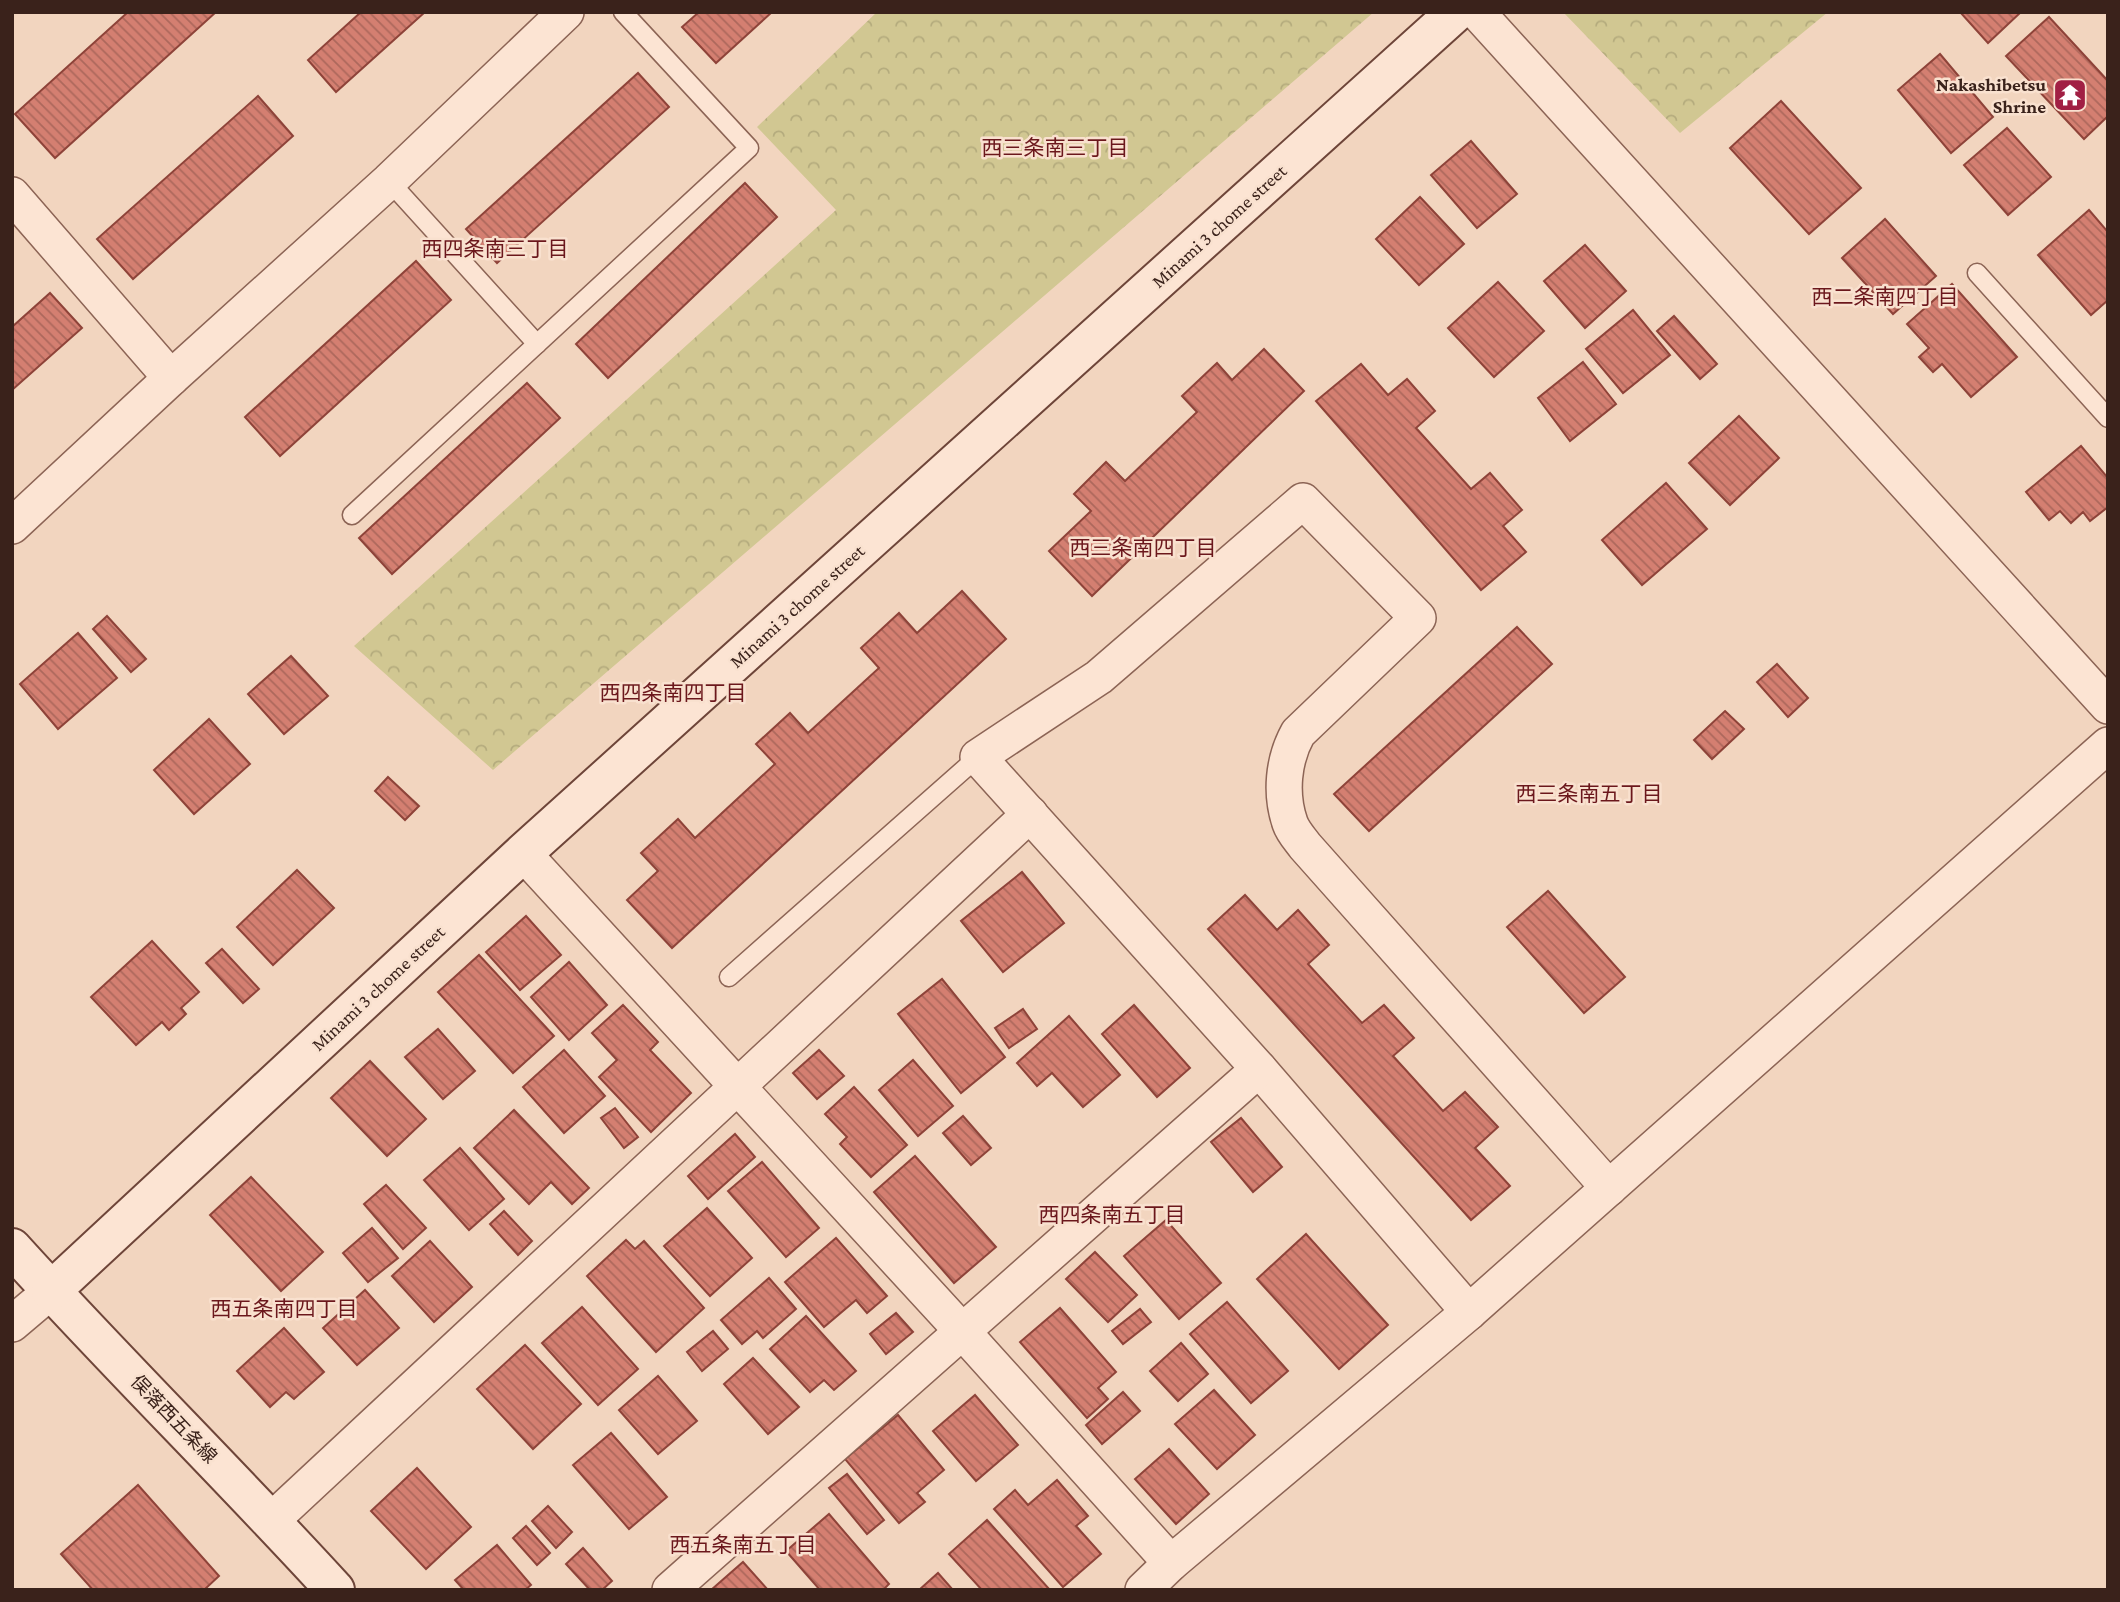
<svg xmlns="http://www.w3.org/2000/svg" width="2120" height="1602" viewBox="0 0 2120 1602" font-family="'Crimson Pro','Noto Sans JP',serif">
<defs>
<pattern id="forest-crowns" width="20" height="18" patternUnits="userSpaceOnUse" patternTransform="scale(1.75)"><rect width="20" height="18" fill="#d1c792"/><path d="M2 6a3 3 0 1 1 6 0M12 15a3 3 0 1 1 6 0" fill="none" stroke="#b4ab7d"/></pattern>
<pattern id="building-back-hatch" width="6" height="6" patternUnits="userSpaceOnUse" patternTransform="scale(1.75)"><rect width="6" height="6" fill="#d47f71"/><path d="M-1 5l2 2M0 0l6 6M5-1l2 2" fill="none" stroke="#ad685c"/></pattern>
</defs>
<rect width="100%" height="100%" fill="#f2d5bf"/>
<!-- forest -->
<g fill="url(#forest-crowns)">
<polygon points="877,12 1374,12 493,770 354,646 836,210 757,127"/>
<polygon points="1563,12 1828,12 1680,133"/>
</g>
<!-- building -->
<g fill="url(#building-back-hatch)" stroke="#8e4339" stroke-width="2">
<polygon points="128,12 216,12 55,158 15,114"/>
<polygon points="361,12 425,12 336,92 308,60"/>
<polygon points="699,12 772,12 716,63 682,27"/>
<polygon points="1960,12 2021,12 1988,43"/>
<polygon points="2049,17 2108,81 2108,116 2084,139 2006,56"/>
<polygon points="1940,54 1993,117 1951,153 1898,90"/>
<polygon points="638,73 669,107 497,263 466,229"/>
<polygon points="258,96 293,136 133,279 97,239"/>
<polygon points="1781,101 1861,188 1809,234 1730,148"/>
<polygon points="2007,128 2051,177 2008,215 1964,165"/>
<polygon points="1471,141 1517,194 1477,228 1431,175"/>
<polygon points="745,183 777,217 608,378 576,344"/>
<polygon points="1420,197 1464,244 1419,285 1376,239"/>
<polygon points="2089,210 2108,232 2108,300 2091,315 2038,255"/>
<polygon points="1885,219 1936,276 1893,314 1842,258"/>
<polygon points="1585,245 1626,291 1585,328 1544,281"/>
<polygon points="416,261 451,300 280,456 245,417"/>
<polygon points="1498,282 1544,331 1494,377 1448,328"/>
<polygon points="1952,284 2017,357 1971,397 1942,364 1933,372 1919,357 1929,348 1907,324"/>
<polygon points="50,293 82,328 12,390 12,327"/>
<polygon points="1633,310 1670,355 1623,393 1586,349"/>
<polygon points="1674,316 1717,364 1700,379 1657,331"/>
<polygon points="1264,349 1304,391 1092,596 1049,551 1091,511 1074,494 1106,462 1125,481 1197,412 1182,396 1217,363 1232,380"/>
<polygon points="1583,362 1616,404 1570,441 1538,398"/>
<polygon points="1361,364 1388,395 1407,379 1435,411 1416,428 1471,489 1490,473 1522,510 1503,526 1526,552 1481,590 1316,401"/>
<polygon points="527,383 560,418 392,574 359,538"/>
<polygon points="1739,416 1779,458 1730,505 1689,463"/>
<polygon points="2081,446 2108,478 2108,507 2090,521 2083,512 2071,523 2060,511 2049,520 2026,492"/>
<polygon points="1666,483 1707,529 1642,585 1602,540"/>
<polygon points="962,591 1006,639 672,948 627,900 658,871 641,853 678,819 695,838 775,764 756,744 790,713 808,733 879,668 861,648 899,613 917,633"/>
<polygon points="107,616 146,659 131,672 93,629"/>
<polygon points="1517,627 1552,664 1369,831 1334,794"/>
<polygon points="78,633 117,678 58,729 20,684"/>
<polygon points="291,656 328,696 284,734 248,694"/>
<polygon points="1777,664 1808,698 1788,717 1757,682"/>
<polygon points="1725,711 1744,729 1712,759 1694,740"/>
<polygon points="209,719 250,764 194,814 154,770"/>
<polygon points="388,777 419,806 405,820 375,791"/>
<polygon points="297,870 334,908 273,965 237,927"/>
<polygon points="1022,872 1064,923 1003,972 961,921"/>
<polygon points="1548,891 1625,977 1584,1013 1507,927"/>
<polygon points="1245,895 1277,930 1298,910 1329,945 1308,964 1362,1023 1384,1005 1414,1038 1393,1056 1443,1111 1465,1092 1498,1127 1475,1148 1510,1186 1471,1220 1208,929"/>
<polygon points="526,916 561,955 520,990 486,952"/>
<polygon points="152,941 199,992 181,1008 186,1014 169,1030 162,1022 136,1045 91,997"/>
<polygon points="222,949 259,989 243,1003 206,963"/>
<polygon points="479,955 554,1036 513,1073 438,992"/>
<polygon points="569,962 607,1005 569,1040 531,997"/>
<polygon points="942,979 1005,1057 961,1093 898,1014"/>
<polygon points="623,1005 658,1042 650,1050 691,1093 651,1132 599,1077 617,1060 592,1033"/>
<polygon points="1134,1005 1190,1068 1157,1097 1102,1034"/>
<polygon points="1023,1009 1037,1029 1009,1048 995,1028"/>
<polygon points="1069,1016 1120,1075 1083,1107 1052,1073 1037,1086 1017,1063"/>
<polygon points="438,1029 475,1071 443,1099 405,1057"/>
<polygon points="564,1050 605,1096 564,1133 523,1087"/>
<polygon points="819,1050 844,1076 817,1099 793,1073"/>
<polygon points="913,1060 953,1106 918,1136 879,1090"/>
<polygon points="370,1061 426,1119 387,1156 331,1098"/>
<polygon points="854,1087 907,1145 871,1177 840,1144 847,1137 825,1114"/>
<polygon points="615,1108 638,1137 624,1148 601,1118"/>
<polygon points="514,1110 589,1188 572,1204 551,1182 529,1204 474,1148"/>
<polygon points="963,1116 991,1148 971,1165 943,1133"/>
<polygon points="1241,1118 1282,1167 1253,1192 1211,1142"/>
<polygon points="735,1134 755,1157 708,1199 688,1176"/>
<polygon points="460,1148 504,1199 469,1230 424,1180"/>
<polygon points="915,1156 996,1247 954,1283 874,1192"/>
<polygon points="762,1162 819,1228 786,1257 728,1191"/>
<polygon points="251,1177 323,1252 281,1291 210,1215"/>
<polygon points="386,1185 426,1228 403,1249 364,1204"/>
<polygon points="707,1208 752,1258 710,1296 664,1246"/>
<polygon points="504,1211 532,1241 518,1255 490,1224"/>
<polygon points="1166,1220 1221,1283 1179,1319 1124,1256"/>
<polygon points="372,1228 398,1258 368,1282 343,1253"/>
<polygon points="1306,1234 1388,1325 1339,1369 1257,1279"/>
<polygon points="836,1238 887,1296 867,1313 856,1300 824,1327 785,1282"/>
<polygon points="626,1240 635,1249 644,1241 704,1308 656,1352 587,1276"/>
<polygon points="430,1241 472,1287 434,1322 392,1276"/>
<polygon points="1095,1252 1137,1295 1108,1322 1066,1279"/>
<polygon points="769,1278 796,1309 763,1338 757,1331 742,1344 721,1320"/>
<polygon points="365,1290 399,1328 357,1365 323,1328"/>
<polygon points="1227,1302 1288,1371 1251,1403 1190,1334"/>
<polygon points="582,1307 638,1369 598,1405 542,1343"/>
<polygon points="1060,1308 1116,1372 1098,1388 1108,1399 1087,1418 1020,1342"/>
<polygon points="1140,1309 1151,1322 1123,1344 1112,1331"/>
<polygon points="896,1313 913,1332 886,1354 870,1334"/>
<polygon points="806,1316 856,1371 834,1390 824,1380 810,1392 770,1349"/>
<polygon points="284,1328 324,1372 294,1399 286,1392 270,1407 237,1371"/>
<polygon points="713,1331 728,1349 702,1371 687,1352"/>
<polygon points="1181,1343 1208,1374 1178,1401 1150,1371"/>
<polygon points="525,1345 581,1404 533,1449 477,1389"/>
<polygon points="753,1358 799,1407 768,1434 724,1384"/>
<polygon points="658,1376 697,1421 658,1454 619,1410"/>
<polygon points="1214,1390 1255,1435 1217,1469 1175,1424"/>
<polygon points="1123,1392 1140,1411 1102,1444 1086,1425"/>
<polygon points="975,1395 1018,1445 976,1481 933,1431"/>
<polygon points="898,1415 944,1470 917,1493 925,1502 899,1523 845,1459"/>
<polygon points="611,1433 667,1497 629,1529 573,1465"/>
<polygon points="1169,1449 1209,1494 1176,1524 1135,1479"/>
<polygon points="417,1468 471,1527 426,1569 371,1511"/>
<polygon points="847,1474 884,1520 867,1534 829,1488"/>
<polygon points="1057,1480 1088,1516 1076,1526 1101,1554 1063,1587 994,1509 1015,1490 1028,1505"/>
<polygon points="138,1485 219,1576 204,1590 93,1590 61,1554"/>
<polygon points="548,1506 572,1532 556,1548 532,1521"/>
<polygon points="829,1514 889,1584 883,1590 820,1590 786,1551"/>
<polygon points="987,1520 1050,1590 982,1590 949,1554"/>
<polygon points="526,1526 550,1553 537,1565 513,1538"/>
<polygon points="497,1545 531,1585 525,1590 464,1590 455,1580"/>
<polygon points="583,1548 612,1581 602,1590 590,1590 566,1564"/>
<polygon points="743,1562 768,1590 711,1590"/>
<polygon points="938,1573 953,1590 919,1590"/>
</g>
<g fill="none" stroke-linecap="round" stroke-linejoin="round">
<!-- lane casing -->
<g stroke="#8c6455" stroke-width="21">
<g id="lane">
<polyline points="389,181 537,344"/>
<polyline points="1977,273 2108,418"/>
<polyline points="352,515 749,148 623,12"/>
<polyline points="729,977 978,757"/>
</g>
</g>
<!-- street casing -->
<g stroke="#8c6455" stroke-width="38">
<g id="street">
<polyline points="1477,12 2108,706"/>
<polyline points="12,195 171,378"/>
<polyline points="12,526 171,378 389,181 566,12"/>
<polyline points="523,853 962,1331 1171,1563"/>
<path d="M1469,1312L1259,1069L978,757L1099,677L1303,501L1418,618L1298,733C1283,760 1280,794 1290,823C1293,832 1300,839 1305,846L1609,1188"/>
<polyline points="12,1324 51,1291"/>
<polyline points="272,1520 1030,814"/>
<polyline points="670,1590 1259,1069"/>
<polyline points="1143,1590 1171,1563 1469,1312 2108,745"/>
</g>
</g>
<!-- secondary casing -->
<g stroke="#6e4539" stroke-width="42">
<g id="secondary">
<path d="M12,1248C117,1364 229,1474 335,1590"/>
<polyline points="51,1291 523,853 1456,12"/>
</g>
</g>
<!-- lane -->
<use href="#lane" stroke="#fce4d3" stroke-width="18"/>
<!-- street -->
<use href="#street" stroke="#fce4d3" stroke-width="35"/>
<!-- secondary -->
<use href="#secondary" stroke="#fce4d3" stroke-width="38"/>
</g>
<!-- icons -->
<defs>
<g id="temple-square" transform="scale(1.75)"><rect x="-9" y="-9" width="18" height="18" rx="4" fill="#a11f44" stroke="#f9e1cf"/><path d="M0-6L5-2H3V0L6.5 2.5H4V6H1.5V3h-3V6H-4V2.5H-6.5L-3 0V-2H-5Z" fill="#fff"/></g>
</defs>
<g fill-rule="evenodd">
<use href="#temple-square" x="2070" y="95"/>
</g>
<g text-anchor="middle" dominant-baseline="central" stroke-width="5" stroke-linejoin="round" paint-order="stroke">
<!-- poi labels -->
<g font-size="19" font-weight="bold" fill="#3a221b" stroke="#f9e1cf" text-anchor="end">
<text x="2046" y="84">Nakashibetsu<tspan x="2046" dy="22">Shrine</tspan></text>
</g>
<!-- street labels -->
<g font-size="19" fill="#3a221b" stroke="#f9e1cf">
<text transform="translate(1219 226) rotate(-42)">Minami 3 chome street</text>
<text transform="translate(797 606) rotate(-42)">Minami 3 chome street</text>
<text transform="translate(378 988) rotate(-43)">Minami 3 chome street</text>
<text transform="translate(174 1419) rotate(46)">俣落西五条線</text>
</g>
<!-- neighbourhood labels -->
<g font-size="21" fill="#6b171c" stroke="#f9e1cf">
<text x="1055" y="148">西三条南三丁目</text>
<text x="495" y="249">西四条南三丁目</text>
<text x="1885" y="297">西二条南四丁目</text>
<text x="1143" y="548">西三条南四丁目</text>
<text x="673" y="693">西四条南四丁目</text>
<text x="1589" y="794">西三条南五丁目</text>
<text x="1112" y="1215">西四条南五丁目</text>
<text x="284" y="1309">西五条南四丁目</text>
<text x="743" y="1545">西五条南五丁目</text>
</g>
</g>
<!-- border -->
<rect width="2120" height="1602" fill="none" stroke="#3a221b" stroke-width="28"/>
</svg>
